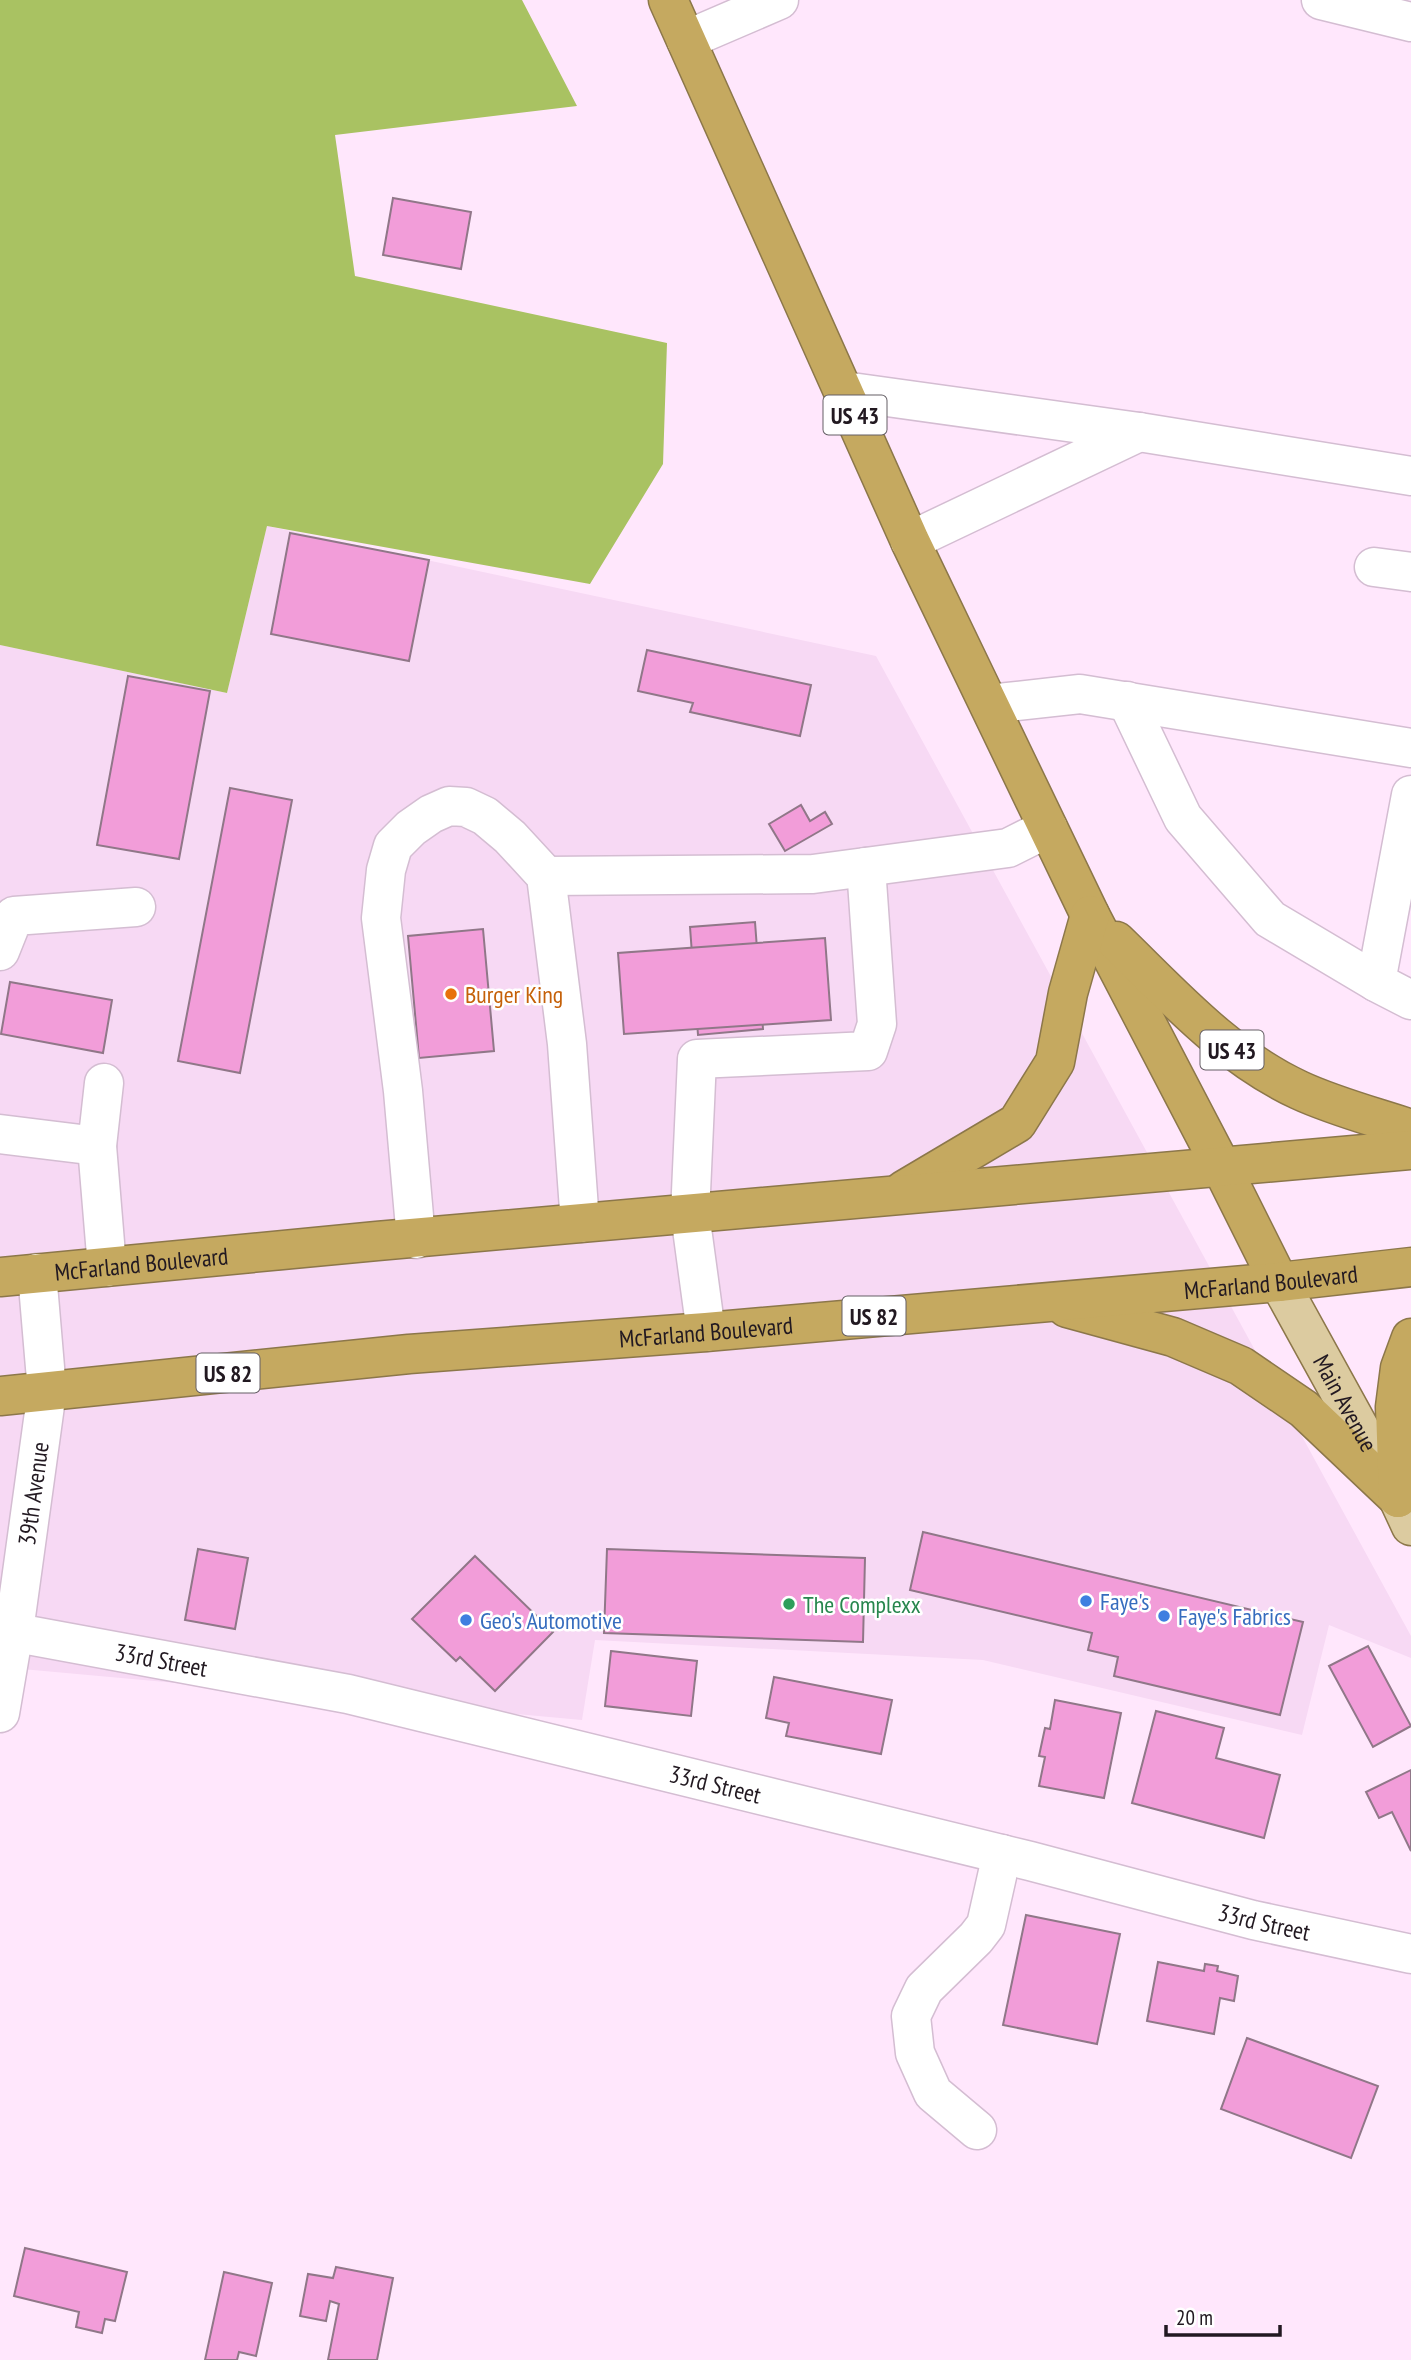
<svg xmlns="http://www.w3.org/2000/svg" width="1411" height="2360" viewBox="0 0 1411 2360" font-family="'PT Sans Narrow',sans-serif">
<rect width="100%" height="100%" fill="#ffe7fc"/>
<!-- built -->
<polygon fill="#f7d9f4" points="267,526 876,656 1411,1636 1411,1658 1329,1625 1302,1735 983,1660 595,1640 582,1720 0,1667 0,645 227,693"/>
<!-- forest -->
<polygon fill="#a9c262" points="0,0 522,0 577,106 335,135 355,276 667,343 663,464 590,584 267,526 227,693 0,645"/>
<!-- building -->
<g fill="#f29dd9" stroke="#907788" stroke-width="2">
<polygon points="393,198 471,212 461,269 383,255"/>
<polygon points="290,533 429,560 409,661 271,634"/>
<polygon points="647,650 811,685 800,736 690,712 693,703 638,691"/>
<polygon points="128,676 210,691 179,859 97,845"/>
<polygon points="230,788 292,800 240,1073 178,1061"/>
<polygon points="801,805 810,821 825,812 832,824 785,851 769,824"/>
<polygon points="755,922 763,1029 698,1035 690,927"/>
<polygon points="483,929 494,1051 419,1058 408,936"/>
<polygon points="825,938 831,1020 624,1034 618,953"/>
<polygon points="10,982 112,1000 103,1053 1,1034"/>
<polygon points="923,1532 1303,1622 1280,1715 1114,1676 1118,1657 1088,1650 1092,1633 910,1590"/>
<polygon points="198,1549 248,1558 235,1629 185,1620"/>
<polygon points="607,1549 865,1558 863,1642 604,1633"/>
<polygon points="475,1556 553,1632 495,1691 460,1657 456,1661 412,1619"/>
<polygon points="1368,1646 1411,1726 1373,1747 1329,1666"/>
<polygon points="611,1651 697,1661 691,1716 605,1706"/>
<polygon points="774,1677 892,1700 881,1754 786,1736 789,1723 766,1718"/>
<polygon points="1055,1700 1121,1713 1104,1798 1039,1786 1045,1757 1039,1756 1045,1728 1050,1729"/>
<polygon points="1156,1711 1224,1728 1216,1758 1280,1775 1264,1838 1132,1803"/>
<polygon points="1411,1770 1411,1851 1392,1812 1379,1818 1366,1792"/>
<polygon points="1026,1915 1120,1934 1097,2044 1003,2025"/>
<polygon points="1158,1962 1204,1971 1205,1964 1218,1966 1217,1971 1238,1976 1234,2001 1220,1998 1214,2034 1147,2021"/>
<polygon points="1247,2038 1378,2086 1351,2158 1221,2109"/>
<polygon points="25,2248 127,2272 115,2321 105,2319 102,2333 76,2327 79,2312 14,2296"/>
<polygon points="336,2267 393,2278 377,2360 328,2360 339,2304 330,2301 326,2321 300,2316 308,2274 333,2278"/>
<polygon points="224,2272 272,2283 256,2356 239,2352 237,2360 205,2360"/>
</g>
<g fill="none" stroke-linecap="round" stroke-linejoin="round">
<!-- minor casing -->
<g stroke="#d4bdd2" stroke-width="41">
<g id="minor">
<polyline points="1321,0 1411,22"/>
<polyline points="686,40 779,0"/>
<polyline points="844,391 1139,432 1411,476"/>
<polyline points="910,541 1139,432"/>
<polyline points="1374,567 1411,572"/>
<polyline points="1127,701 1183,818 1270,919 1376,982"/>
<polyline points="989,704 1080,694 1411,748"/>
<polyline points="1411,795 1376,982 1411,1000"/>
<polyline points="546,876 813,874 1008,848 1048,828"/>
<polyline points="0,951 14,916 136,907"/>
<polyline points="0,1134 97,1146 104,1083"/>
<polyline points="97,1146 107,1267"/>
<polyline points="416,1239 403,1091 381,918 386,870 393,846 411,828 431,814 449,806 466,807 485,816 510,837 546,876 567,1044 580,1223"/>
<polyline points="706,1332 690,1214 697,1059 868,1051 877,1024 866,867"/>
<path id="s1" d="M0,1630L348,1694L1030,1861L1253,1920L1411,1954"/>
<path id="s2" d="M0,1713L14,1631L47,1391L37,1273"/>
<polyline points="977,2130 933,2093 915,2053 911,2016 924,1989 976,1938 986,1925 1002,1854"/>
</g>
</g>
<!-- major casing -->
<g stroke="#8c774a" stroke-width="41">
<g id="major">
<path id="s3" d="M1279,1282L1398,1498L1411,1526"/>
</g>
</g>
<!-- highway casing -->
<g stroke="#8c774a" stroke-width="41">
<g id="highway">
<polyline points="668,0 910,541 1090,915 1222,1168 1279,1282"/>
<path d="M1116,941C1173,996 1226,1056 1299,1090C1333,1106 1375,1117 1411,1129"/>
<polyline points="904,1190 1017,1123 1055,1062 1068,993 1090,915"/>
<path id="s4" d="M0,1277L377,1241L1411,1150"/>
<polyline points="1067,1308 1173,1337 1241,1366 1304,1409 1398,1498"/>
<path id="s5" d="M0,1396L409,1354L706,1332L1279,1282L1411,1267"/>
<polyline points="1398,1498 1395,1407 1400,1368 1411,1338"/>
</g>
</g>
<!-- minor -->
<use href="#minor" stroke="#fff" stroke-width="38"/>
<!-- major -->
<use href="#major" stroke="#dccba0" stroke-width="38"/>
<!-- highway -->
<use href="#highway" stroke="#c5a960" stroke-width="38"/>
</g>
<!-- markers -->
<circle fill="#e8710a" stroke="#fff" stroke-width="2.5" cx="451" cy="994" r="7"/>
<g fill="#3f7fe0" stroke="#fff" stroke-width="2.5">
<circle cx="1086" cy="1601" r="7"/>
<circle cx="1164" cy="1616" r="7"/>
<circle cx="466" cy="1620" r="7"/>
</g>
<circle fill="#2e9e5b" stroke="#fff" stroke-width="2.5" cx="789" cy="1604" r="7"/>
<g text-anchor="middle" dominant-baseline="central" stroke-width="5" stroke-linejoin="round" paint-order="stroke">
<!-- shield labels -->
<g fill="#fff" stroke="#645e64" stroke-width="2">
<rect x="823.5" y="395.5" width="63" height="39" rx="5"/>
<rect x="1200.5" y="1030.5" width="63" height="39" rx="5"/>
<rect x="842.5" y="1296.5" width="63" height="39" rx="5"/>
<rect x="196.5" y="1353.5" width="63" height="39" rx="5"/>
</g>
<g font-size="23" font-weight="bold" fill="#221921">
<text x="855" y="415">US 43</text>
<text x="1232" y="1050">US 43</text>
<text x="874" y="1316">US 82</text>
<text x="228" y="1373">US 82</text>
</g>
<!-- food labels -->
<g font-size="24" fill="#c56008" stroke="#fff" text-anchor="start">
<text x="465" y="994">Burger King</text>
</g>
<!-- street labels -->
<g font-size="24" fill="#221921" stroke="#fff">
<text stroke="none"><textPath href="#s4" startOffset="142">McFarland Boulevard</textPath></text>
<text stroke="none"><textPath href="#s5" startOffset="1276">McFarland Boulevard</textPath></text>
<text stroke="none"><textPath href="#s5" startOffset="709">McFarland Boulevard</textPath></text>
<text stroke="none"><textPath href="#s3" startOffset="138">Main Avenue</textPath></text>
<text stroke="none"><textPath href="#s2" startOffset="222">39th Avenue</textPath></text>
<text stroke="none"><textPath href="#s1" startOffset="164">33rd Street</textPath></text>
<text stroke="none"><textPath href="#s1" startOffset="732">33rd Street</textPath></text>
<text stroke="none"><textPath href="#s1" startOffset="1298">33rd Street</textPath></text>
</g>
<!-- shop labels -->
<g font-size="24" fill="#366cbe" stroke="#fff" text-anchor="start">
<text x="1100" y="1601">Faye's</text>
<text x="1178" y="1616">Faye's Fabrics</text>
<text x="480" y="1620">Geo's Automotive</text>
</g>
<!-- leisure labels -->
<g font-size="24" fill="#27864d" stroke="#fff" text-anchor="start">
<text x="803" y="1604">The Complexx</text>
</g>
</g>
<!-- scale -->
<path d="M1166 2325v10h114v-10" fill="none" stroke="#221921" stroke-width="3.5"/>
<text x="1176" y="2325" font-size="21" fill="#221921" stroke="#ffffff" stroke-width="5" paint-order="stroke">20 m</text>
</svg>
